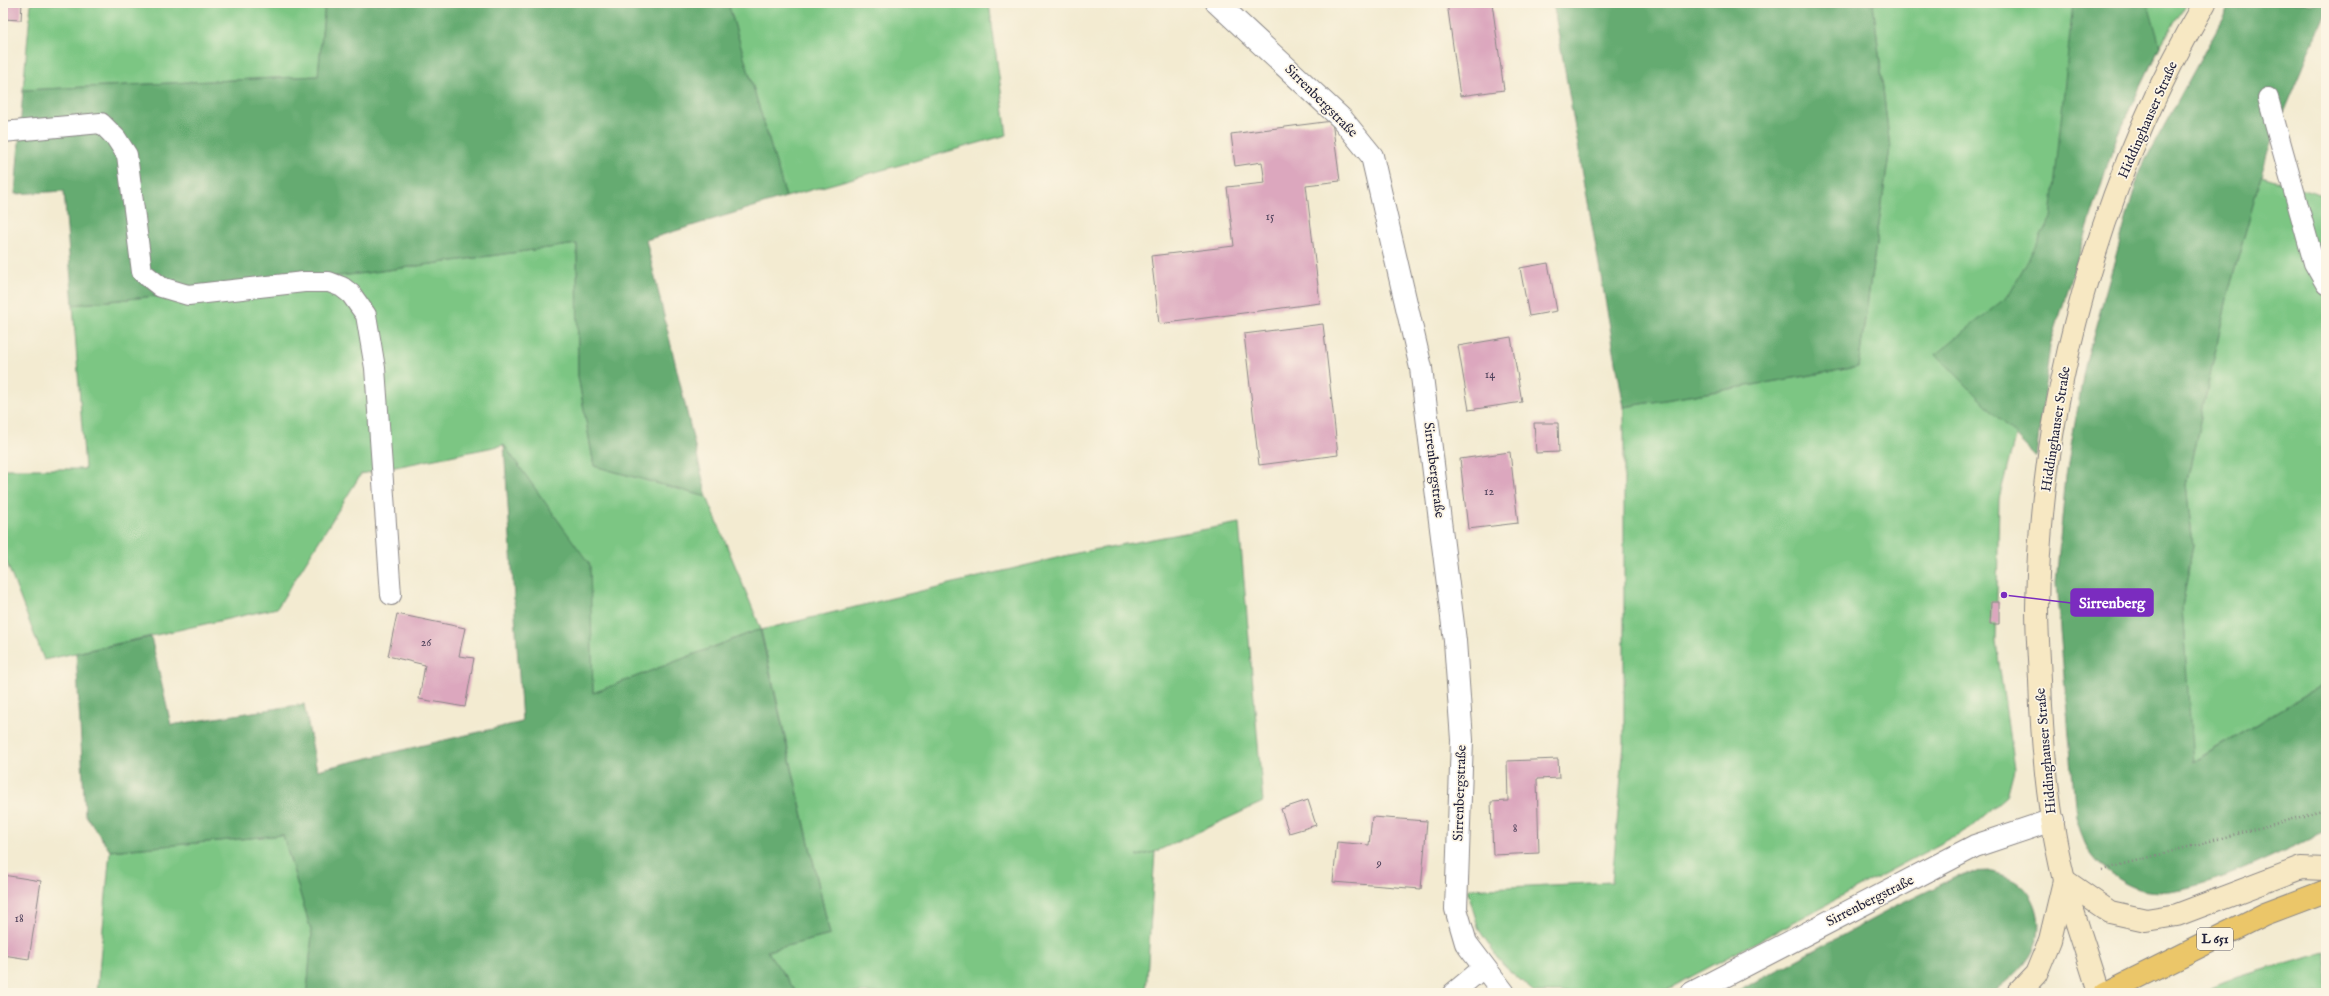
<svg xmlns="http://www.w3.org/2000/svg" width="2329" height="996" viewBox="0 0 2329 996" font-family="'IM FELL English',serif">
<rect width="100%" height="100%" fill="#fcf5e5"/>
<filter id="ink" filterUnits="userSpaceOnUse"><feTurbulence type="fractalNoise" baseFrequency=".025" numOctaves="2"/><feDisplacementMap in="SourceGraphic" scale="8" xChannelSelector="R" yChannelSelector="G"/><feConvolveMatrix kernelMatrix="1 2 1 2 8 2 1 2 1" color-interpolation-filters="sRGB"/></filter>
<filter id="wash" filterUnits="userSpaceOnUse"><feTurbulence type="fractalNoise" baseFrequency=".012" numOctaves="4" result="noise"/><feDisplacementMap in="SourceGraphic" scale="16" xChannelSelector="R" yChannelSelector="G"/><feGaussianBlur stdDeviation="0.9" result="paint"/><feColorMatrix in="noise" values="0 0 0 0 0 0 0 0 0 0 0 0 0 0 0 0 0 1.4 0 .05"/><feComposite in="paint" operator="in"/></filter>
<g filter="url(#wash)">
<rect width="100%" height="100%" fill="#f3ebd1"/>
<!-- green -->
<g fill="#7cc683" stroke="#4f745f">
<polygon points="31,3 325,3 318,76 23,90"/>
<polygon points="728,3 989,3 1007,135 786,197"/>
<polygon points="1873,3 2187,3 2160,46 2118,133 2036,356 1999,499 1996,642 2014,769 2007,796 1970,828 1672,987 1653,993 1534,992 1503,965 1479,930 1467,889 1612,882 1624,743 1624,407 1858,367 1890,148"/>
<polygon points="2261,176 2326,196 2326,683 2192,762 2182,607 2193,545 2186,485 2228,294"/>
<polygon points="577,244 578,376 594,466 707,497 761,629 593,693 589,565 504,445 361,474 277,608 44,660 3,553 3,469 85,469 73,305 366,273"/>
<polygon points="1239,523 1263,802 1155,852 1137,856 1155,852 1146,993 797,993 767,951 830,935 761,630 1077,553"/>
<polygon points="283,835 312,934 307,993 97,993 110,851"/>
<polygon points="2326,951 2326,993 2199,993 2233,979"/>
</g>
<!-- forest -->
<g fill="#65ab71" stroke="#446656">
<polygon points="325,3 728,3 786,197 646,240 707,497 594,466 578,376 577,244 366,273 73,305 64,191 15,194 23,90 318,76"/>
<polygon points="1553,3 1873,3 1890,148 1858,367 1624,407"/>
<polygon points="2073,3 2148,3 2160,46 2118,133 2050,346 2036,457 1936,354 2008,296 2051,218"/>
<path d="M2231,3H2326V13L2268,151L2228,294L2186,485L2193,545L2182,607L2193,762L2326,683V831C2281,851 2186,904 2139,889C2119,883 2103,869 2091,853C2083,844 2080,828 2076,817L2056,583L2066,475L2085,365L2140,170Z"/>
<polygon points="504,445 590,565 593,693 760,629 830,935 767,951 797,993 307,993 312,934 283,835 110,851 85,814 76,653 151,637 171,725 304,704 317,770 522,722"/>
<path d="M1992,872C2001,875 2014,878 2020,884C2030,892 2036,904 2038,916C2044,951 2017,973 1992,993H1735L1895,907L1964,873Z"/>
</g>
<g id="blocks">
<!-- building -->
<g fill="#dca7be">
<polygon points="3,3 22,3 21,20 3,19"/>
<polygon points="1447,3 1492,3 1504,90 1460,96"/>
<polygon points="1332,121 1340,181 1306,185 1320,303 1159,324 1151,256 1234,246 1227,187 1265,183 1262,162 1235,166 1231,134"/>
<polygon points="1548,263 1557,311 1529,316 1520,268"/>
<polygon points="1323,324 1338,455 1259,465 1244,334"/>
<polygon points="1511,337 1522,402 1469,410 1458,346"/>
<polygon points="1534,423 1558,423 1559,452 1536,453"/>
<polygon points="1510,452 1518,523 1468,529 1460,459"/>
<polygon points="1991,602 1999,602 1999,624 1990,624"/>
<polygon points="397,614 465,628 459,656 474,658 465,707 419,699 425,665 388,656"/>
<polygon points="1558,759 1559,778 1537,779 1539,853 1493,855 1491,802 1508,801 1507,761"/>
<polygon points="1308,800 1316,825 1289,833 1281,809"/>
<polygon points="1372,817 1427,821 1421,889 1333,882 1337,842 1369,845"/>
<polygon points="3,875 41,881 29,959 3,955"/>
</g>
</g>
</g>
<g filter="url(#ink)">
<use href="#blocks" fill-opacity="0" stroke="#8a8686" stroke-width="1"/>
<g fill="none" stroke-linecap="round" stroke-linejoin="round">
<!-- lane casing -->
<g stroke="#8a8686" stroke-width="22">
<g id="lane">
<polyline points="2268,98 2314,263 2326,284"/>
<polyline points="3,132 101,123 116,138 127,155 142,272 161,287 188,295 304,282 329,282 342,287 351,294 366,315 375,368 391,595"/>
<polyline points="1453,993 1483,968"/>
</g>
</g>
<!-- street casing -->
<g stroke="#8a8686" stroke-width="24">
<g id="street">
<polyline points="1217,3 1342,119 1372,156 1421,368 1455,641 1462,740 1456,909 1466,943 1504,993"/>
<polyline points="1692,993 1975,846 2053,820"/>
</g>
</g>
<!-- secondary casing -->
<g stroke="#8a8686" stroke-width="24">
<g id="secondary">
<polyline points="2064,880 2110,912 2146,920 2177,915 2301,868 2326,869"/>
<polyline points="2018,993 2036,974 2050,940 2064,881"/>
<path d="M2099,993C2088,955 2074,918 2064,880C2048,815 2042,747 2040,680C2039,656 2037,632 2037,608C2040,401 2100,181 2205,3"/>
</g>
</g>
<!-- primary casing -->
<g stroke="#8a8686" stroke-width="24">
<polyline id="primary" points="2106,993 2265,914 2326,891"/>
</g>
<!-- path -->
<polyline stroke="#8a8686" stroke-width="2.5" stroke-dasharray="1 3" stroke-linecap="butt" points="2102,870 2326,810"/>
<!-- lane -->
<use href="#lane" stroke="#fff" stroke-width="20"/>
<!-- street -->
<use href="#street" stroke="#fff" stroke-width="22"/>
<!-- secondary -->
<use href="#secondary" stroke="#f7e8c3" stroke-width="22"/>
<!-- primary -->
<use href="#primary" stroke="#ebc669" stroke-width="22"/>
</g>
</g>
<g text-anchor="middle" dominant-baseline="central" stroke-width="3.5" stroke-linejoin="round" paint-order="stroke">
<!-- number labels -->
<g font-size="12" fill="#50435c">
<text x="1270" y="216">15</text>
<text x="1490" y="374">14</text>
<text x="1489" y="491">12</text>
<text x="426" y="642">26</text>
<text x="1515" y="828">8</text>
<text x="1379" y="863">9</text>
<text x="19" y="918">18</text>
</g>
<!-- shield labels -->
<rect fill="#fcf5e5" stroke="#63616e" stroke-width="1" x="2197" y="928" width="36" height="22" rx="3"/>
<g font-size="13" font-weight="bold" fill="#22223b">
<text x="2215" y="939">L 651</text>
</g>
<!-- street labels -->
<g font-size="14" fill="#22223b" stroke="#fcf5e5">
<text transform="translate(1321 101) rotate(45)">Sirrenbergstraße</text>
<text transform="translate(2148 120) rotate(-66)">Hiddinghauser Straße</text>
<text transform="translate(2056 429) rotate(-81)">Hiddinghauser Straße</text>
<text transform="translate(1434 470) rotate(83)">Sirrenbergstraße</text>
<text transform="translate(2046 751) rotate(-95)">Hiddinghauser Straße</text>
<text transform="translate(1460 793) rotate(-88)">Sirrenbergstraße</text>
<text transform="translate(1870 901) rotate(-27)">Sirrenbergstraße</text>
</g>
</g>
<!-- callouts -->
<path fill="none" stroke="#7b2cbf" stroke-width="1.5" d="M2004 595L2071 603"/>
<circle fill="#7b2cbf" stroke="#fcf5e5" stroke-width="1.5" cx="2004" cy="595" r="4"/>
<rect fill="#7b2cbf" stroke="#7b2cbf" stroke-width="1.5" x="2071" y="589" width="82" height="27" rx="4"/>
<g font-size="15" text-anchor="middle" font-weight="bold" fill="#fff">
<text x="2112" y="608">Sirrenberg</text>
</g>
<!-- margin -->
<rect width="2329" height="996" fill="none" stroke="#fcf5e5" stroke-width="16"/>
</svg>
